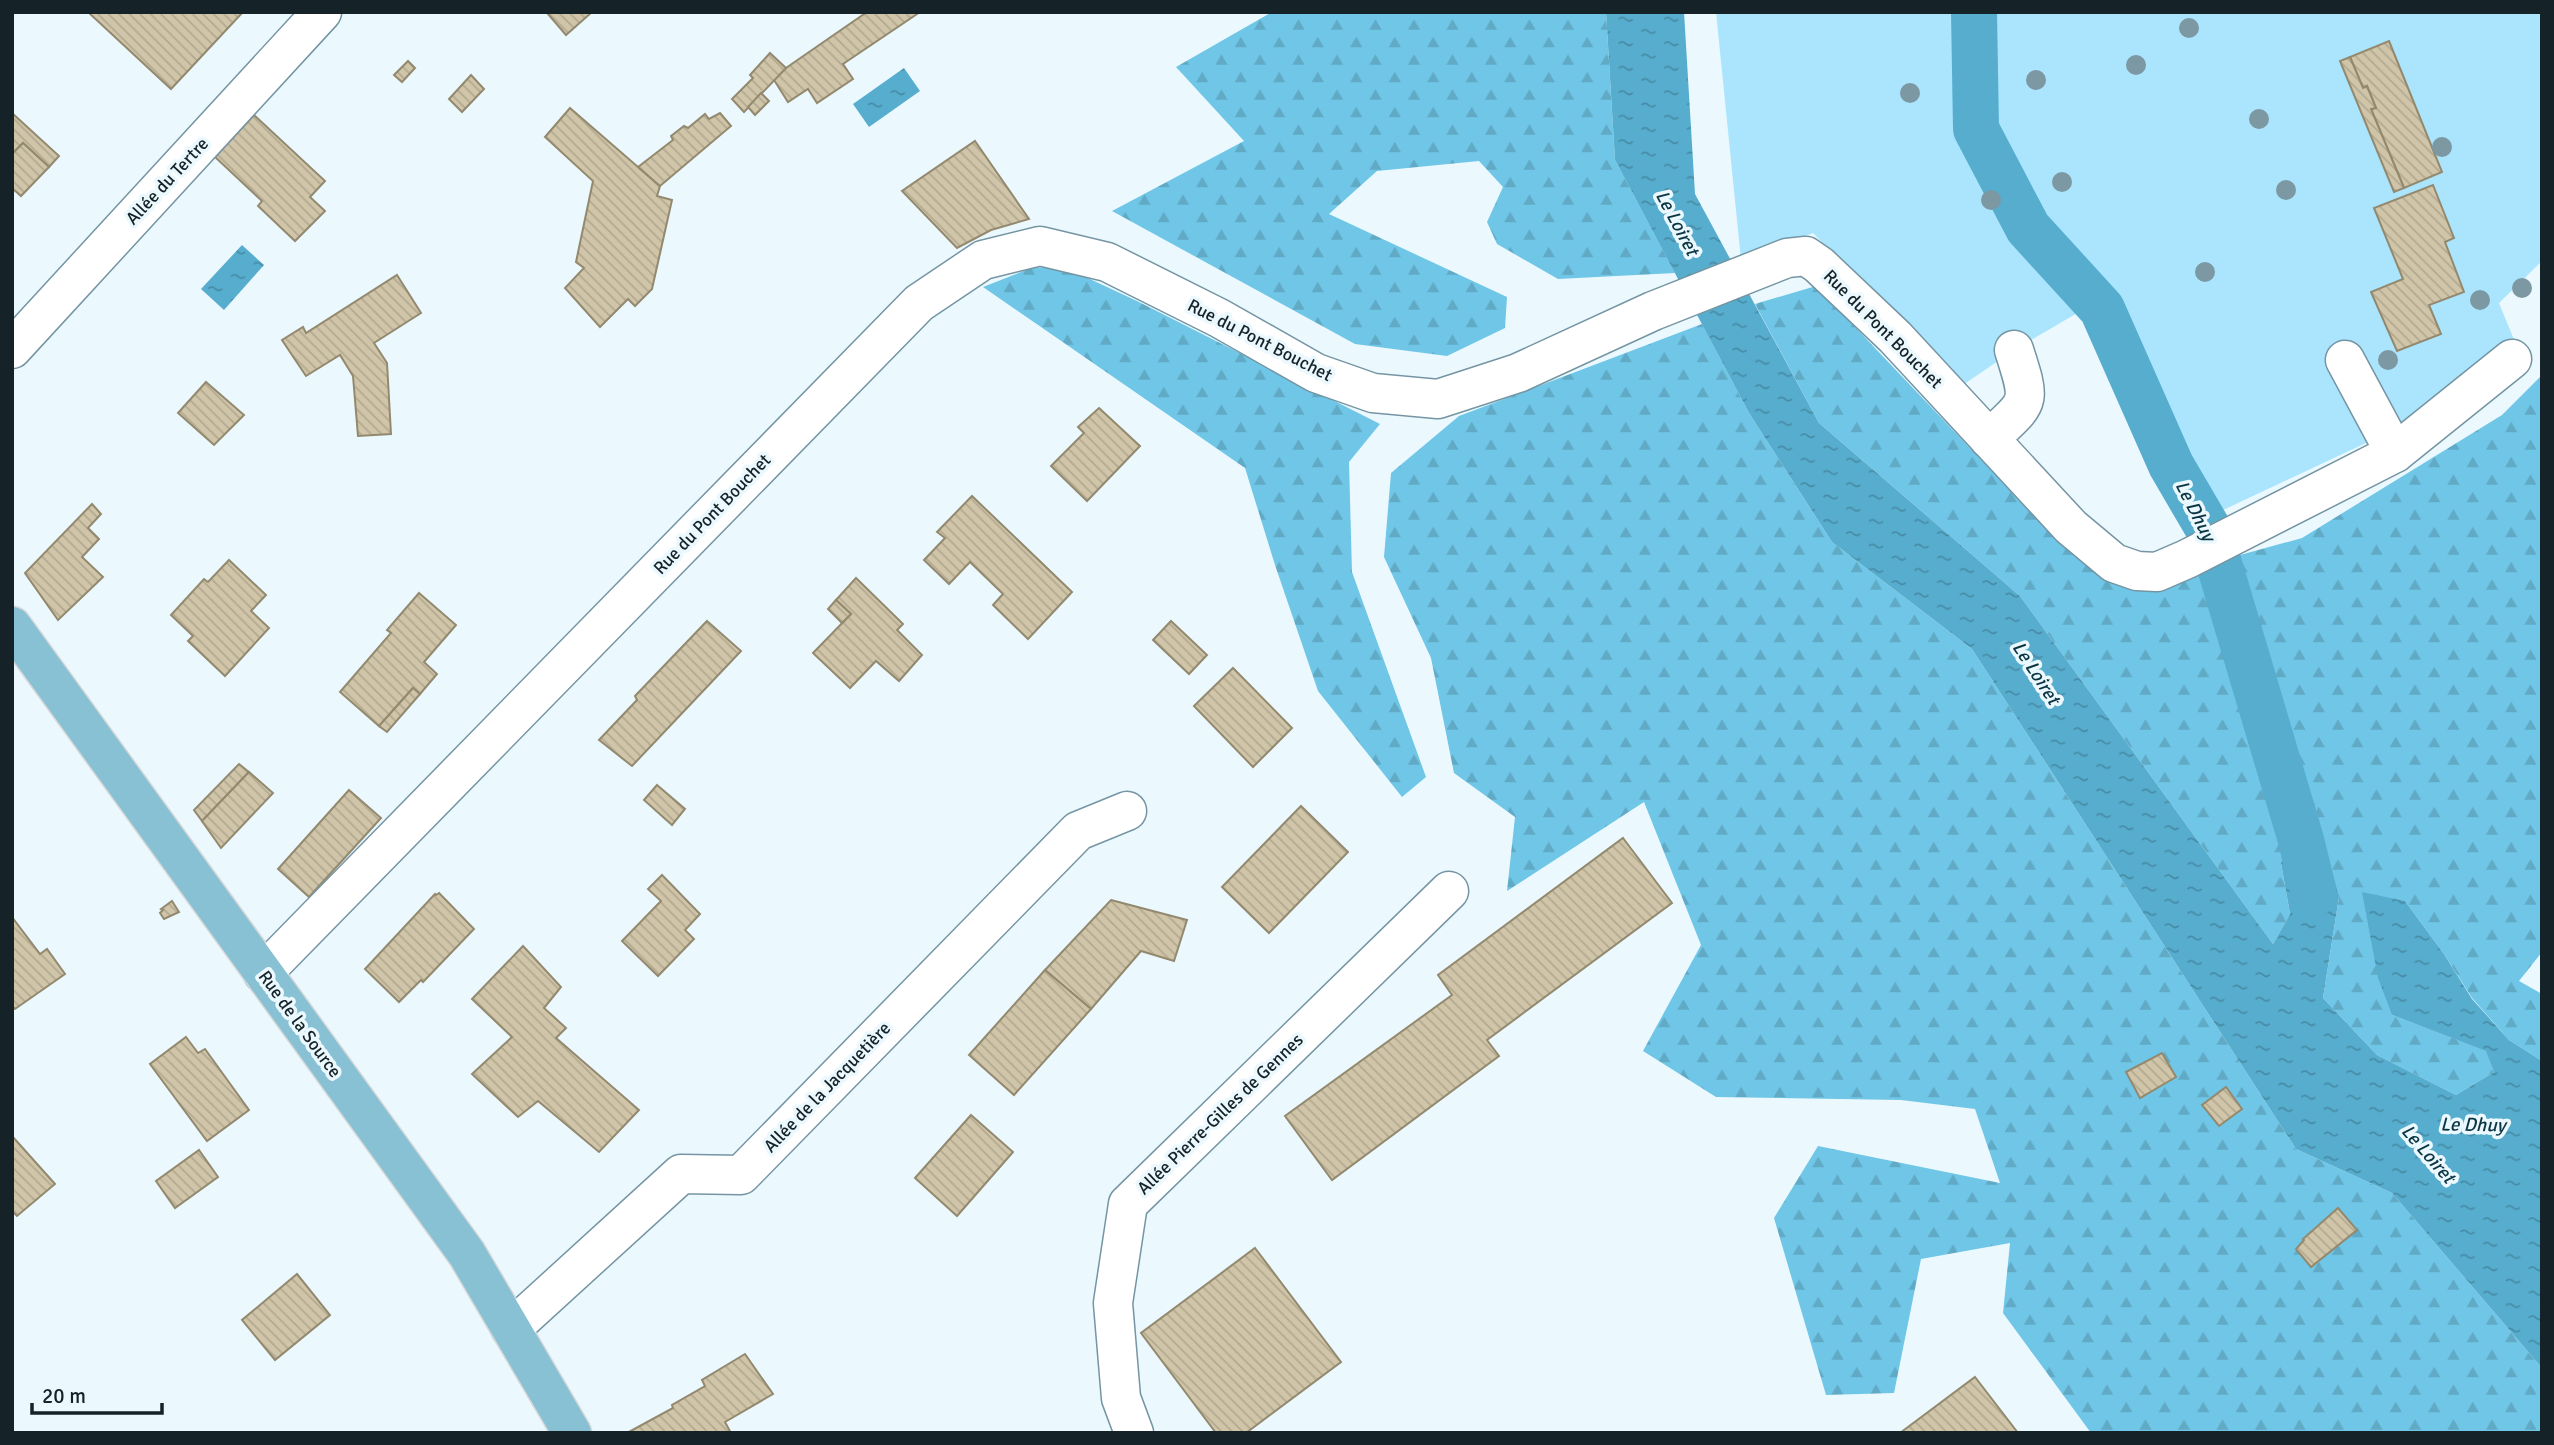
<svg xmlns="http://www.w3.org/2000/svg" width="2554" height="1445" viewBox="0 0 2554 1445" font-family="Signika,sans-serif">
<defs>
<pattern id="forest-firs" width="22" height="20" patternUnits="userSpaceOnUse" patternTransform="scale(1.75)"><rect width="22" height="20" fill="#70c6e7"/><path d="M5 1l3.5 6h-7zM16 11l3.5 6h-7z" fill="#60aac6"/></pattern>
<pattern id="water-ripples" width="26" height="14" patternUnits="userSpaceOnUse" patternTransform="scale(1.75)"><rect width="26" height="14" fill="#57adce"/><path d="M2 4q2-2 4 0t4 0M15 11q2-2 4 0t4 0" fill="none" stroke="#478ca7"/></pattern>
<pattern id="building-back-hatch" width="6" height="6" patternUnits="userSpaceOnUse" patternTransform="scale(1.75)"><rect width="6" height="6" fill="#d0c5a8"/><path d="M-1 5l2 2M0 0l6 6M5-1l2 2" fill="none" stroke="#b2a991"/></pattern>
</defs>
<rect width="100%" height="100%" fill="#ebf9ff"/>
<!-- green -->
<polygon fill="#abe5fd" points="1716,12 2542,12 2542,261 2499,303 2515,342 2432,412 2219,512 2175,427 2115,291 2014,350 1963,385 1813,233 1741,260"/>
<!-- forest -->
<g fill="url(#forest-firs)">
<polygon points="1272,12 1606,12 1615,160 1675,273 1558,279 1497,244 1487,222 1503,187 1479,161 1377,171 1329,214 1507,297 1505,328 1447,356 1355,344 1112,211 1244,141 1176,67"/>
<polygon points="1062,266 1137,301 1380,424 1349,462 1352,572 1426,777 1402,797 1318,691 1275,565 1245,468 983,287 1031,268"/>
<polygon points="1816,286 2048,530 2116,582 2186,578 2240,555 2302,538 2502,415 2542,375 2542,952 2519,981 2542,994 2542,1061 2509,1040 2472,998 2444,954 2405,901 2392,1015 2487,1051 2494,1072 2456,1095 2377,1055 2323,998 2339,897 2281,863 2290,914 2273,944 2020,596 1819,423 1755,304"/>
<polygon points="1702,324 1749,413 1832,542 1972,649 2296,1149 2392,1193 2542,1368 2542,1433 2091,1433 2003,1313 2010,1243 1921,1259 1894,1393 1826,1395 1774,1218 1818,1146 2000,1183 1975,1109 1901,1100 1716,1097 1643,1051 1701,945 1644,802 1507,891 1515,817 1454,773 1431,658 1384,557 1391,473 1459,416"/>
</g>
<!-- water -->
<g fill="url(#water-ripples)">
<polygon points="1606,12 1684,12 1695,194 1819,423 2020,596 2273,944 2290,914 2281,863 2314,803 2339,897 2323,998 2377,1055 2456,1095 2494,1072 2486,1051 2392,1015 2378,978 2362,892 2405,901 2444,954 2472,999 2509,1040 2542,1061 2542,1368 2392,1193 2296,1149 1972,649 1832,542 1749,413 1615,160"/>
<polygon points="904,68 920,91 869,127 853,104"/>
<polygon points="242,245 264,265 224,310 201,289"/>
</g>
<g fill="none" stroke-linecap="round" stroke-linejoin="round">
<!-- canal -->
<polyline stroke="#57adce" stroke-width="46" points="1974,12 1976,129 2028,228 2102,309 2171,465 2209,530 2301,840 2314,894"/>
</g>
<!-- building -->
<g fill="url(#building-back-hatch)" stroke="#93896e" stroke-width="2">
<polygon points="88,12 243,12 171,89"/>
<polygon points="550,12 592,12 566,35 548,14"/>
<polygon points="867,12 920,12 843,64 853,79 817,103 808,89 788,102 774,80 786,68"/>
<polygon points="2389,41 2442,172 2404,188 2371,109 2376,108 2367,86 2363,88 2350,57"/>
<polygon points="770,53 786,68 744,112 732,99 753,78 750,75"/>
<polygon points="2350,57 2363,88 2367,86 2376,108 2371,109 2404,188 2394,192 2340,61"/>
<polygon points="408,61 415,68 402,82 394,75"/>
<polygon points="471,75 484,89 462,112 449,99"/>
<polygon points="761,93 769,101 755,115 748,107"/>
<polygon points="570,108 660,186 657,196 672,200 652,289 635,306 628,299 600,327 565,288 584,268 576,262 593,181 545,137"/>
<polygon points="12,113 59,156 49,167 23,143 12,154"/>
<polygon points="720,113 731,126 660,186 638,167 673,140 671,136 684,126 688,128 705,114 709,119"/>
<polygon points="254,115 325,181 310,197 325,211 295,241 258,206 262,201 215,157"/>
<polygon points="975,141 1029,219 991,230 957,248 902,191"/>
<polygon points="23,143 49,167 21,196 12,188 12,154"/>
<polygon points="2433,185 2454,238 2445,242 2464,292 2429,305 2441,334 2397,351 2371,292 2403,279 2374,208"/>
<polygon points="397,275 421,313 374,343 387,363 391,434 358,436 353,376 340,355 306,376 282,340 303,327 306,333"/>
<polygon points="206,382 244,415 214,445 178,413"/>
<polygon points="1099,408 1140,446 1087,501 1051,466 1084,433 1078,427"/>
<polygon points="972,496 1072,592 1028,639 993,605 1003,594 970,562 949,584 924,560 945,538 937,532"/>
<polygon points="92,504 101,514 88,528 99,539 82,557 103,577 58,620 25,573"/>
<polygon points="229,560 266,595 251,611 269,628 225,676 188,641 193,636 171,615 204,579 208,582"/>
<polygon points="856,578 903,624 897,630 922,655 899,681 876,661 850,688 813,653 851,614 836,600"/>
<polygon points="419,593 456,625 424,662 437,674 420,694 413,688 379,726 340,692 391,633 387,630"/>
<polygon points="836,600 851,614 842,623 828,609"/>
<polygon points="707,621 741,651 632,766 599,740 637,700 635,696"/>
<polygon points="1171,621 1207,655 1189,674 1153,640"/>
<polygon points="1233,668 1292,728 1253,767 1194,706"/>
<polygon points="413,688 420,694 387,732 379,726"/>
<polygon points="239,764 249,772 202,821 194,810"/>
<polygon points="249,772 273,793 221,848 202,821"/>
<polygon points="657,785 685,809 672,825 644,800"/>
<polygon points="349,790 381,818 309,897 278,869"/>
<polygon points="1301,806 1348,852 1269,933 1222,887"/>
<polygon points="1623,838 1672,903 1487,1040 1499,1056 1332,1180 1285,1116 1452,995 1438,975"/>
<polygon points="662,875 700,914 685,930 694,939 658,976 622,941 661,901 648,889"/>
<polygon points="439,893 474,929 423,982 421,980 399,1002 365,969 435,894 436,895"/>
<polygon points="1111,900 1187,920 1174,961 1141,951 1091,1009 1045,970"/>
<polygon points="172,901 179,912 164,919 160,913 163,910 161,909"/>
<polygon points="12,917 40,954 47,949 65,974 15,1009 12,1005"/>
<polygon points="523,946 561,987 544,1008 566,1028 556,1038 639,1110 599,1152 538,1101 518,1117 472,1074 512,1037 472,999"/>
<polygon points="1045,970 1091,1009 1014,1095 969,1055"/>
<polygon points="186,1037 198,1053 205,1049 249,1110 207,1141 150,1064"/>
<polygon points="2162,1053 2176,1077 2140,1098 2126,1072"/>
<polygon points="2226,1087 2242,1109 2219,1126 2202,1105"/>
<polygon points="971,1115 1013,1152 957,1216 915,1178"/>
<polygon points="12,1136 55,1184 17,1216 12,1211"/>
<polygon points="199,1150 218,1177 175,1208 156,1181"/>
<polygon points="2338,1208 2357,1230 2311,1267 2296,1249 2304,1240 2303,1239"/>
<polygon points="1255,1248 1341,1362 1246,1433 1216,1433 1141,1333"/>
<polygon points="297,1274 330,1315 275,1360 242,1320"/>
<polygon points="745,1354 773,1394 725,1422 731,1433 627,1433 673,1408 672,1405 705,1386 702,1380"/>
<polygon points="1975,1377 2018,1433 1900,1433"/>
</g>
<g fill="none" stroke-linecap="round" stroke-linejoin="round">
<!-- minor casing -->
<g stroke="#7595a3" stroke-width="41">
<g id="minor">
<polyline points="12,349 322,12"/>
<polyline points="2345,360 2395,453"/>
<path d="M1989,439C2030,400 2032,406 2014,350"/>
<polyline points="263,973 919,303 983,260 1040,246 1107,262 1219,318 1316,373 1373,393 1438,399 1518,373 1653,311 1787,258 1806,256 1819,265 1895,337 2071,527 2114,563 2137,571 2157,572 2187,559 2395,453 2512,359"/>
<polyline points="511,1329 681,1174 741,1175 1078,831 1127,811"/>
<polyline points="1134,1433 1121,1398 1113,1303 1128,1204 1449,891"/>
</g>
</g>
<!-- major casing -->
<g stroke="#d5d7d8" stroke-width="41">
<polyline id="major" points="12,626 467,1254 572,1433"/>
</g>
<!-- minor -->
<use href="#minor" stroke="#fff" stroke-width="38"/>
<!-- major -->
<use href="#major" stroke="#88c1d4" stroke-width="38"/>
</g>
<!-- trees -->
<g fill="#7c98a3">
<circle cx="2189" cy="28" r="10"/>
<circle cx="2136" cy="65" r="10"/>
<circle cx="2036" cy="80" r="10"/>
<circle cx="1910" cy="93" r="10"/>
<circle cx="2259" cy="119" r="10"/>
<circle cx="2442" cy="147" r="10"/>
<circle cx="2062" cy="182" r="10"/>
<circle cx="2286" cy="190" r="10"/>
<circle cx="1991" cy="200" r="10"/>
<circle cx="2205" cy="272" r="10"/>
<circle cx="2522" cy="288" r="10"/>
<circle cx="2480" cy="300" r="10"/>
<circle cx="2388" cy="360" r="10"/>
</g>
<g text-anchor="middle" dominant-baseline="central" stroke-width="7" stroke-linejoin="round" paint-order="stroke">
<!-- street labels -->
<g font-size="18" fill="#152227" stroke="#ebf9ff">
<text transform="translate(167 181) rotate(-47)">Allée du Tertre</text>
<text transform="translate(1883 329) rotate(45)">Rue du Pont Bouchet</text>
<text transform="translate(1260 340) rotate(27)">Rue du Pont Bouchet</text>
<text transform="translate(712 514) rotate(-46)">Rue du Pont Bouchet</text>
<text transform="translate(300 1024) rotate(54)">Rue de la Source</text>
<text transform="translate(827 1087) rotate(-46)">Allée de la Jacquetière</text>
<text transform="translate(1220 1114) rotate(-44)">Allée Pierre-Gilles de Gennes</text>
</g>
<!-- water labels -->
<g font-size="19" font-style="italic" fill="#0c3543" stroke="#ebf9ff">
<text transform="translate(1677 223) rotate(62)">Le Loiret</text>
<text transform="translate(2195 511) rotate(63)">Le Dhuy</text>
<text transform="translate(2036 673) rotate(57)">Le Loiret</text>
<text transform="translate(2473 1125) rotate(1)">Le Dhuy</text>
<text transform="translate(2428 1154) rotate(49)">Le Loiret</text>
</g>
</g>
<!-- border -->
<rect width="2554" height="1445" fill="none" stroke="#152227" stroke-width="28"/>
<!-- scale -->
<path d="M32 1403v10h130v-10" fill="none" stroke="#152227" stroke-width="3.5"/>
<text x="42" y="1403" font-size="21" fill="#152227" stroke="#ebf9ff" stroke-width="5" paint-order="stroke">20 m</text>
</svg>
